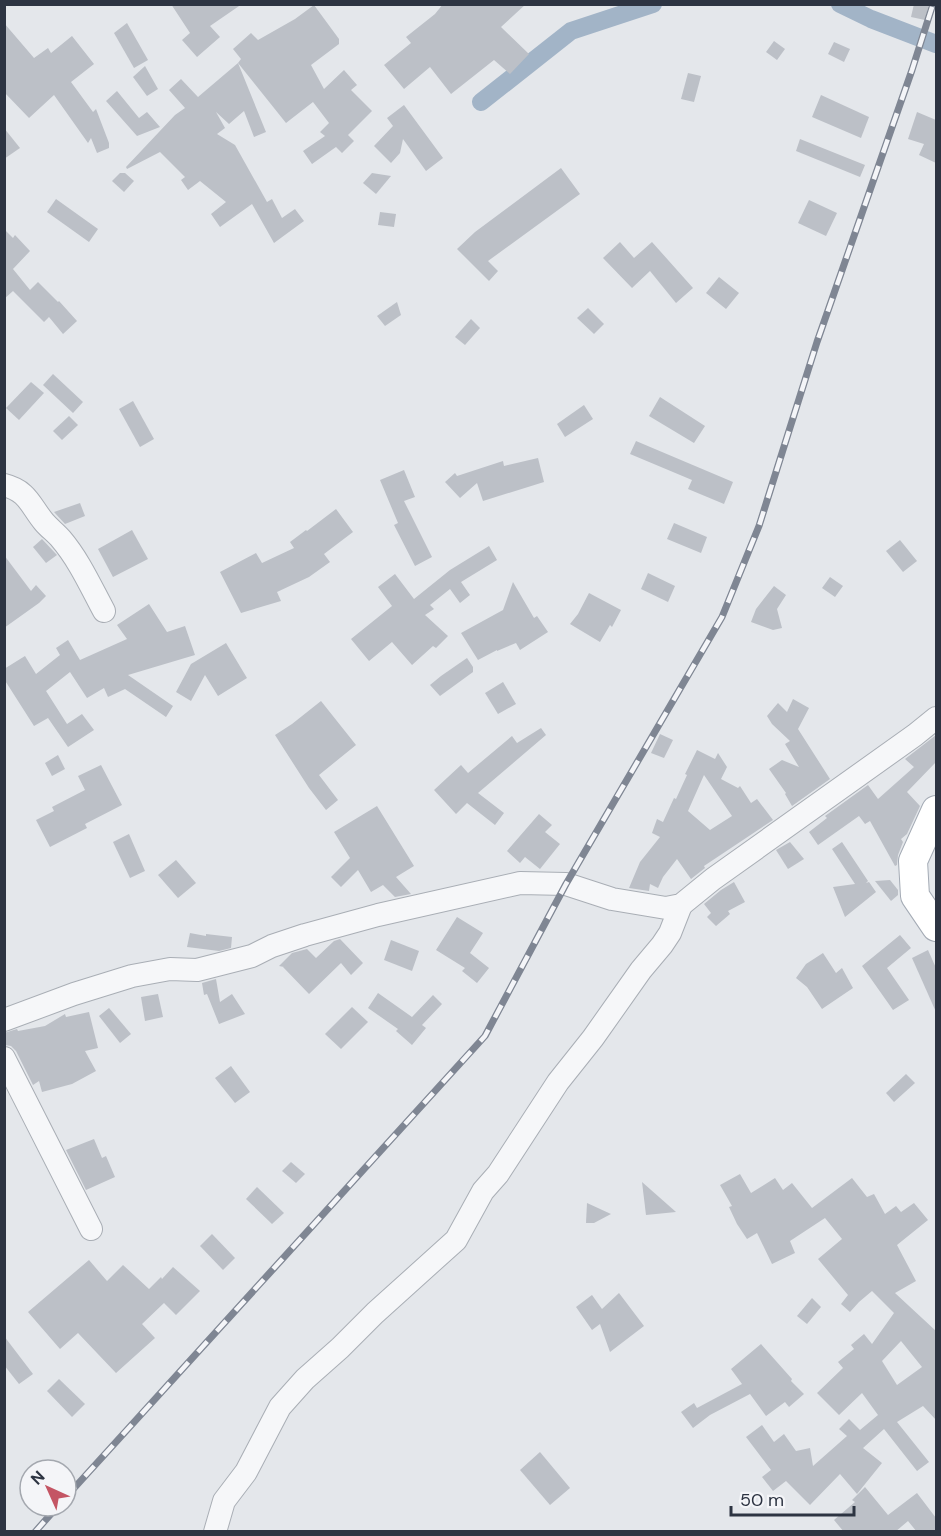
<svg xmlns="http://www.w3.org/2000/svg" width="941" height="1536" viewBox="0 0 941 1536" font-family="'DM Sans',sans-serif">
<rect width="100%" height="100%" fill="#e4e7eb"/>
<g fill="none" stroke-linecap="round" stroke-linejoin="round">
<!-- canal -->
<g stroke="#a2b4c7" stroke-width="18">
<polyline points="840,4 871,19 936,44"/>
<polyline points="481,102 571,31 653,4"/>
</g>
</g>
<!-- building -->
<g fill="#bcc0c7" fill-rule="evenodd">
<polygon points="171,4 242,4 210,26 220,37 197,57 182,40 190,33"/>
<polygon points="443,4 526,4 501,27 529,54 510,74 494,60 451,94 430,67 404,89 384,65 411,43 406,37 435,14"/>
<polygon points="914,4 929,4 925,20 911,17"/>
<polygon points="314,5 339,39 339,44 311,65 324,89 344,70 357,85 351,90 372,111 348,135 354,141 342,153 336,147 312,164 303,151 325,136 320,132 329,123 313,102 286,123 238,63 241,59 233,49 251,33 258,40 295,19"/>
<polygon points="4,23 34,58 48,48 51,53 72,36 94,64 71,82 93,112 96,109 109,143 109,148 97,153 91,138 88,143 54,95 29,118 4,92"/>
<polygon points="127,23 148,60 134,68 114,33"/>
<polygon points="774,41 785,49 777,60 766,52"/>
<polygon points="834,42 850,49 844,62 828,54"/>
<polygon points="238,63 266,132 254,137 244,111 229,124 216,112 225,128 217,134 235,145 267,202 272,199 282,218 295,209 304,221 274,243 252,204 220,227 211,214 226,202 200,181 188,190 181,180 185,177 160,152 127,169 126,167 175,115 185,108 169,90 181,79 198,97"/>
<polygon points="145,66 158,89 147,96 133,77"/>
<polygon points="688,73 701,76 694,102 681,99"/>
<polygon points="117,91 139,118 147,112 160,127 137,136 106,101"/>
<polygon points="821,95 869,117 861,138 812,117"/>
<polygon points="404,105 443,158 426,171 403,139 400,153 391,163 374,146 393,126 387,118"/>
<polygon points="917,112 936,120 936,118 936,163 919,155 924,144 908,139"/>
<polygon points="4,128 20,148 4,159"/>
<polygon points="800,139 865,165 860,177 796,151"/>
<polygon points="561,168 580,194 488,261 498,271 489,281 457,249 475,232"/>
<polygon points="120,173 125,173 134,181 124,192 112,181"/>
<polygon points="372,173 391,176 376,194 363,183"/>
<polygon points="56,199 98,229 89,242 47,212"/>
<polygon points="809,200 837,213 826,236 798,223"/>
<polygon points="380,212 396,214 394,227 378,225"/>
<polygon points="4,229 13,238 15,235 30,251 13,269 30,290 38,282 58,302 59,301 77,321 63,334 49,317 44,322 13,291 4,299"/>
<polygon points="620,242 634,258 652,242 693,288 676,303 650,271 632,288 603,258"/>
<polygon points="719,277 739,293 726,309 706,293"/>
<polygon points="397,302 401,315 385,326 377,316"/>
<polygon points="588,308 604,324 594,334 577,318"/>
<polygon points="471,319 480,328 465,345 455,337"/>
<polygon points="53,374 83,402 73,413 43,385"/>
<polygon points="31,382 44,393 19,420 6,408"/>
<polygon points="660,397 705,426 694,443 649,416"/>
<polygon points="133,401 154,439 140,447 119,409"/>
<polygon points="584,405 593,419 565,437 557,424"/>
<polygon points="69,416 78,425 62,440 53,431"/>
<polygon points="636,441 733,482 724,504 688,489 692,480 630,454"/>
<polygon points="538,458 544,482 483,501 477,483 460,498 445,482 455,473 457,476 503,461 504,466"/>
<polygon points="404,470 415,497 404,501 432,557 415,566 394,525 398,523 380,480"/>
<polygon points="80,503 85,516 65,524 54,512"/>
<polygon points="336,509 353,532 324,554 330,562 309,577 277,592 281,601 241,613 220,572 256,553 262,563 294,548 290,542 306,530 307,531"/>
<polygon points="674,523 707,537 701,553 667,539"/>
<polygon points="132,530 148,559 113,577 98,549"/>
<polygon points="42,539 57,555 46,563 33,547"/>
<polygon points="900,540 917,561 903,572 886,551"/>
<polygon points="489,546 497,560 461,582 470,595 460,603 450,589 430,605 434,609 425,615 448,636 436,648 433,646 412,665 392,642 369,661 351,639 392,606 378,587 395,574 414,599 450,570"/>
<polygon points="4,555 31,591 36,585 46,596 39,603 4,628"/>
<polygon points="648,573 675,586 668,602 641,589"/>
<polygon points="830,577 843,586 835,597 822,588"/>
<polygon points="513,582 534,618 537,616 548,632 520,650 516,643 497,651 497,650 478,660 461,633 503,610"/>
<polygon points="774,586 786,595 777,609 782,628 773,630 751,622 756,609"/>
<polygon points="589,593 621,610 612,627 610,625 600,642 570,624 578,614"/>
<polygon points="149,604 167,632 185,626 195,655 128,675 173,706 166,717 125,689 108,697 104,688 87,698 70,672 46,691 67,724 82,714 94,730 68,747 48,718 34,726 4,679 4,669 25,656 36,674 60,655 56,648 68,640 80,660 127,639 117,625"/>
<polygon points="226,643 247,678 218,696 205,675 191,701 176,692 191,664"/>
<polygon points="467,658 473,667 473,672 440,696 430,685 441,676"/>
<polygon points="503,682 516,704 498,714 485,693"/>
<polygon points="793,699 809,708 798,729 830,779 792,806 785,794 786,793 769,769 782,760 799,767 785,744 790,741 772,724 767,716 778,703 787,712"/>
<polygon points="321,701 356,745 319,775 338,800 326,810 309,788 275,735 292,724"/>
<polygon points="541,728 546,735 478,793 504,813 495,825 467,803 456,814 434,790 461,765 468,773 512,736 517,743"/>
<polygon points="660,734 673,740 664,758 651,753"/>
<polygon points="936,735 936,762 907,792 920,806 907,834 901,839 903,842 898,855 897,865 895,866 870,821 865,824 859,816 818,845 809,832 827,818 825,816 868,785 878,799 914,767 905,759"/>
<path d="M697,750L715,759L718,753L727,767L721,779L738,788L740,786L751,803L757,799L773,820L704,866L705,868L691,879L677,859L663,877L658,888L650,884L649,891L629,888L640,862L660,837L652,833L657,819L663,822L674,798L676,799L687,775L685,774ZM704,775L732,816L710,830L688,811Z"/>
<polygon points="58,755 65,769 52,776 45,763"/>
<polygon points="101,765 122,805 85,824 87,828 50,847 36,820 54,811 52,807 85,790 78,776"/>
<polygon points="377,806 414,866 396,877 411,894 395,897 383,885 371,892 358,870 341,887 331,877 350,858 334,832"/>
<polygon points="539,814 552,825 545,832 560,844 540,869 525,857 520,863 507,851"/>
<polygon points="129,834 145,871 130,878 113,842"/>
<polygon points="790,842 804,859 788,869 776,850"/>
<polygon points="842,842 868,881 866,883 869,882 876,892 845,917 833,887 855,884 832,849"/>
<polygon points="176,860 196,883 178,898 158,875"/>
<polygon points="890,880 898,890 898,895 891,901 875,881"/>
<polygon points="734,882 745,902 728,911 730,914 716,926 707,917 711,913 704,904 721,890"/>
<polygon points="457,917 483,933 470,953 489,968 477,983 462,971 465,968 436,950"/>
<polygon points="190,933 206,936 206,934 232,937 231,948 219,951 187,947"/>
<polygon points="900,935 911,948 887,968 909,1000 893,1010 862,966"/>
<polygon points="340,939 363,963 351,975 341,963 309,994 283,967 284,967 279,966 292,953 307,949 316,958 334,941"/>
<polygon points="391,940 419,951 412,971 384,960"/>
<polygon points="928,950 936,968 936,1012 912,958"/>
<polygon points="823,953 836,973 842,968 853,988 822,1009 807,987 796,978 806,964"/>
<polygon points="216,979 220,1002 232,994 245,1014 219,1024 207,994 204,995 202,983"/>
<polygon points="378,993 412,1017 433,995 442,1004 422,1025 426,1028 412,1045 396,1031 398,1029 368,1008"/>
<polygon points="158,994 163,1017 145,1021 141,997"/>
<polygon points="352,1007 368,1022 341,1049 325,1034"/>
<polygon points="109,1008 131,1034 120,1043 99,1016"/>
<polygon points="89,1012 98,1048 85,1051 96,1071 72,1084 42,1092 39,1081 33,1085 16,1051 11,1046 5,1045 4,1033 17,1029 18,1031 45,1026 65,1014 66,1017"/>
<polygon points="231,1066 250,1092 235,1103 215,1078"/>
<polygon points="906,1074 915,1083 894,1102 886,1093"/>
<polygon points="94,1139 102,1158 106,1156 115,1177 86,1190 66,1150"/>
<polygon points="291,1162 305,1174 296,1183 282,1171"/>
<path d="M740,1174L751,1193L775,1178L783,1190L792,1183L812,1208L852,1178L867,1197L874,1194L885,1214L896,1206L901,1212L914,1203L928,1220L897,1245L916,1281L895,1293L936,1331V1420L923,1406L897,1422L929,1462L917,1471L884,1429L863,1448L882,1463L857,1494L840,1474L810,1505L786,1481L773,1491L762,1477L771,1470L746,1437L762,1425L774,1442L784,1434L796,1451L810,1448L813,1466L847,1436L839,1429L849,1419L860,1430L878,1415L862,1393L839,1415L817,1393L843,1368L838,1362L854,1349L851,1345L864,1334L872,1344L894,1313L872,1291L859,1302L850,1312L841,1304L848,1295L818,1259L842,1239L825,1218L790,1241L795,1253L772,1264L757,1233L747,1239L737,1224L729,1207L732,1206L720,1185ZM901,1341L922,1367L897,1385L882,1361Z"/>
<polygon points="642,1182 676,1212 646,1215"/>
<polygon points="257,1187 284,1213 272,1224 246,1199"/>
<polygon points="587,1203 611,1214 594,1223 586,1223"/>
<polygon points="212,1234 235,1258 223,1270 200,1246"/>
<polygon points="89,1260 107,1281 123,1265 149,1289 161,1277 162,1279 173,1267 200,1291 176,1315 164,1303 142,1324 155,1338 116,1373 78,1333 60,1349 28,1312"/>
<polygon points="619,1293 644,1326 610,1352 600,1324 592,1330 576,1307 592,1295 602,1309"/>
<polygon points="812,1298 821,1307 807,1324 797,1316"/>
<polygon points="4,1336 33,1374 19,1384 4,1365"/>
<polygon points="761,1344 792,1379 791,1381 804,1394 789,1407 785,1402 766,1416 750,1394 710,1415 693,1428 681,1412 694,1403 697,1408 742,1384 731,1369"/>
<polygon points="59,1379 85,1404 72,1417 47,1391"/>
<polygon points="540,1452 570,1488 550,1505 520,1470"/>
<polygon points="865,1487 888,1515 917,1493 936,1518 936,1532 917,1532 908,1521 895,1532 844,1532 834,1520 855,1502 852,1500"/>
</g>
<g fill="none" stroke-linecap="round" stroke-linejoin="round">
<!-- minor casing -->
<g stroke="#a9aeb5" stroke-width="24">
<g id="minor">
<path d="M4,485C28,491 30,505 44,522C49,528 56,533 61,539C79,560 91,587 104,611"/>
<polyline points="4,1020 74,994 132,976 170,969 197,970 252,956 272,946 305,935 378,915 520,883 566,884 612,899 666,908 681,905 713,879 915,735 936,718"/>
<polyline points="4,1058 91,1229"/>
<polyline points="215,1532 224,1501 246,1472 280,1407 305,1379 340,1348 375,1313 456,1240 483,1191 498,1174 558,1082 593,1038 641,970 662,945 670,933 681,905"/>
</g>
</g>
<!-- major casing -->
<g stroke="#a4abb5" stroke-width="30">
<polyline id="major" points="936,810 913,861 915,896 936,927"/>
</g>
<!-- minor -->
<use href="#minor" stroke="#f6f7f9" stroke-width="22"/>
<!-- major -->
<use href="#major" stroke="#fff" stroke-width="28"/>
<!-- rail casing -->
<g stroke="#7f8693" stroke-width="7">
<g id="rail">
<polyline points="66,1497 485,1036 566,884 722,617 759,526 817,342 912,70 933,4"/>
<polyline points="35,1532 58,1506"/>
</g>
</g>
<!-- rail -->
<use href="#rail" stroke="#f4f5f8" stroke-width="4.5" stroke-dasharray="14" stroke-linecap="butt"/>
</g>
<!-- border -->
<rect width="941" height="1536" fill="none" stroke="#2d3442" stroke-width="12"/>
<!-- north arrow -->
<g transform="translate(48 1488) rotate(315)"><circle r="28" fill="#f4f5f8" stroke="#a4a8af" stroke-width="1.5"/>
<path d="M0-4.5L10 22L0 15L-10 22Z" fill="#c45564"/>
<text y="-9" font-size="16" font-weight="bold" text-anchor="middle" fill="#2d3442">N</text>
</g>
<!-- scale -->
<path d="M731 1506v9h123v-9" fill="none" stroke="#2d3442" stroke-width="3"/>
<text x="740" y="1506" font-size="18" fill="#2d3442" stroke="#f4f5f8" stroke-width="4.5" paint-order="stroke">50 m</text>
</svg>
